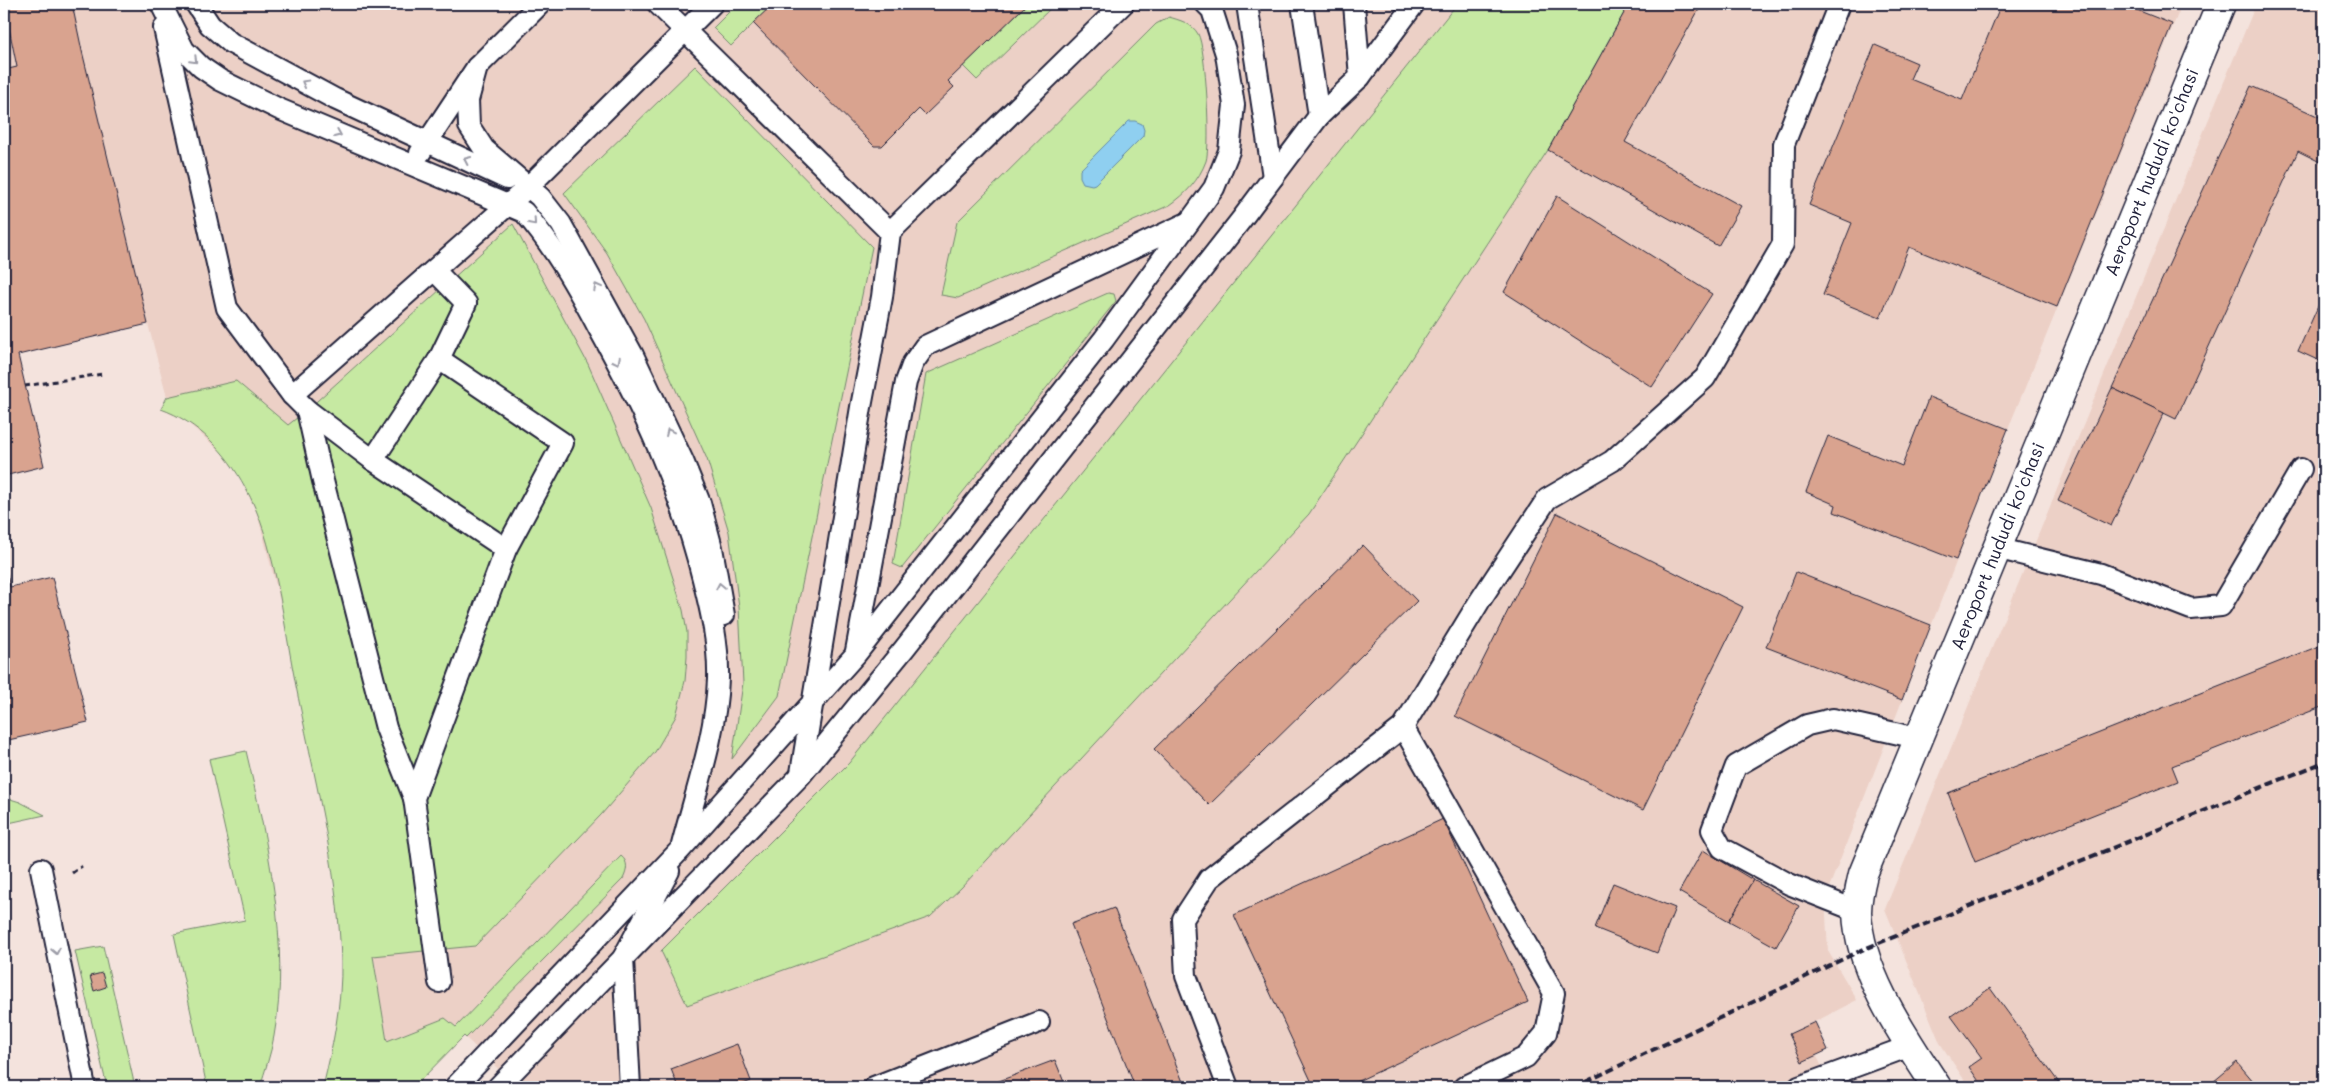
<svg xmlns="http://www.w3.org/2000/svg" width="2328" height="1091" viewBox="0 0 2328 1091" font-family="Mali,sans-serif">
<rect width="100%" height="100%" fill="#f4e3dd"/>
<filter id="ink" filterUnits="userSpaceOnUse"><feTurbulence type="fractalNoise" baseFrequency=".02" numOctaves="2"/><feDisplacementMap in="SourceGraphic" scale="10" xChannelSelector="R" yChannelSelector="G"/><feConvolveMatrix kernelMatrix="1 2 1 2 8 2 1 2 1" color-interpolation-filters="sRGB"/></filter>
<g filter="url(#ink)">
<!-- built -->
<g fill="#ecd0c6">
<polygon points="4,4 2182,4 2008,429 1825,898 1828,951 1857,1000 1803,1028 1832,1087 517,1087 445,1018 387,1041 373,956 257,513 239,475 221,452 186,421 161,409 167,397 148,324 18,355 44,466 4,476"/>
<polygon points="2256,4 2324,4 2324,1087 1969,1087 1940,1043 1885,909"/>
</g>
<!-- green -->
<g fill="#c6e9a2" stroke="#74866e">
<polygon points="737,4 773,4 731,46 713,28"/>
<polygon points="1027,4 1055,4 977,80 963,66"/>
<polygon points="1457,4 1629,4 1548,150 1309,514 961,888 930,917 687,1005 661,951 849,763"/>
<path d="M1169,17C1179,20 1192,23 1198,34C1206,48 1211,146 1206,161C1199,180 1186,194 1170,205L958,298L941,295L957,222L1156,24Z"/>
<polygon points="695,66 872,247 779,696 732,759 743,683 739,607 729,532 707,459 644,319 607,253 564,193"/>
<path d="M513,224L588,364L651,508L683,610L687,632V657L685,681L676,716L655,752L601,815L475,946L373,956L387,1041L445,1018L456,1027L621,856C629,862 627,871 623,879L466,1038L464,1036L414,1087H323C333,1045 342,1004 341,960C338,866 313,773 295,681C283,620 275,540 245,487C227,453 198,422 161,409L167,397L236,381L288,425L307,410Z"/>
<polygon points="1108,293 1114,294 1116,301 902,568 893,564 926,374"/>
<path d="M246,751C267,840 291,945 274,1036C271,1054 265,1070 260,1087H207L174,934L245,920L209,759Z"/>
<polygon points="4,797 20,802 45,815 4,824"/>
<polygon points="103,946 135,1087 107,1087 75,951"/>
</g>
<!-- water -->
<polygon fill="#8fcff0" stroke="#638aa8" points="1129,121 1135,121 1142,124 1144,130 1143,136 1095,184 1092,185 1083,183 1080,177 1080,170"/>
<!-- building -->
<g fill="#d9a38f" stroke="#22223b">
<polygon points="4,4 72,4 82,51 148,324 18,355 44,466 4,476 4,70 17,67"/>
<polygon points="773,4 1027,4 948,81 954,87 925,115 919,109 882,146 874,146 753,23"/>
<polygon points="1629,4 1702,4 1625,142 1741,206 1718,246 1548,150"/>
<polygon points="2001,4 2122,4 2172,24 2057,307 1909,247 1880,318 1823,295 1852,223 1809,205 1875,45 1917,63 1910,79 1962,100"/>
<polygon points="2251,86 2324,119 2324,164 2298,151 2176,419 2112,388"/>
<polygon points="1557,196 1712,294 1652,387 1504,292"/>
<polygon points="2324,293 2324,363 2298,351"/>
<polygon points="2112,388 2164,413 2111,526 2058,501"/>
<polygon points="1929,397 2008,429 1956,560 1834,512 1836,505 1806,492 1828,436 1902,466"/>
<polygon points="1557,513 1743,607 1643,810 1455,716"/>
<polygon points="1363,545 1417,601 1209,805 1154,749"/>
<polygon points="4,562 10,587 52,577 88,722 4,741"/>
<polygon points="1796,572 1931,625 1902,700 1766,647"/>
<polygon points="2324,644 2324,706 2172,766 2178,781 1975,862 1948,793"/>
<polygon points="1443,819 1528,1002 1345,1087 1314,1087 1234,915"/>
<polygon points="1703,850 1753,880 1729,921 1679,892"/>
<polygon points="1753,880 1799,906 1776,947 1729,921"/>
<polygon points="1613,883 1675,908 1657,953 1595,928"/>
<polygon points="1114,908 1185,1087 1135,1087 1071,924"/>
<polygon points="102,973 106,987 94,991 90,976"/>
<polygon points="1990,988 2062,1087 1983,1087 1969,1067 1982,1058 1951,1016"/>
<polygon points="1815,1022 1828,1050 1802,1062 1789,1034"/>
<polygon points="737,1044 751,1081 735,1087 678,1087 671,1069"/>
<polygon points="1055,1060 1066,1087 983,1087"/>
<polygon points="2237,1062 2254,1082 2248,1087 2207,1087"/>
</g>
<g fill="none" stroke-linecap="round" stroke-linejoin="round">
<!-- lane casing -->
<g stroke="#22223b" stroke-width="24">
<g id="lane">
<path d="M161,4L184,50L201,67L220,80L279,109L524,212C555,248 577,287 599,329C643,408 681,490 703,579C711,611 719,645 718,679C716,735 696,791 682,845"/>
<polyline points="196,4 210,25 231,43 335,99 507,179"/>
<polyline points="658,4 890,232"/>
<polyline points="1247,4 1273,177"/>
<polyline points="1302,4 1319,116 1360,77 1354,4"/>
<polyline points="164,28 227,308 292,395 307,410 373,460 439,359 563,443 506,549 414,798 439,982"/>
<polyline points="477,67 468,100 469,126 484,149 540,197 561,224 633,355 683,461 700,503 712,548 724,615"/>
<polyline points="1360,77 1414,4"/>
<polyline points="420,153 477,67 540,4"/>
<polyline points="435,271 466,303 439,359"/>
<polyline points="292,395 527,188 712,4"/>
<polyline points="307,410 323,481 386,728 414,798"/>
<polyline points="373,460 506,549"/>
<polyline points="1996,548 2101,574 2191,609 2221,606 2301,469"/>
<polyline points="856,651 906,382 913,363 925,346 1189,222"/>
<polyline points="1403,727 1554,993 1546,1033 1526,1057 1464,1087"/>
<polyline points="801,773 861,407 882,297 890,232 1123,4"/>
<polyline points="41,869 85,1087"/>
<polyline points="1857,911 1789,884 1722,848 1712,830 1736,766 1807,725 1833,719 1917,738"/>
<polyline points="455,1087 681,849 856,654 1104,339 1214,188 1229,151 1234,105 1226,54 1212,10 1206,4"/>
<polyline points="498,1087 801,775 904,649 1241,220 1319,116"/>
<polyline points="630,1087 623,958 669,871"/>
<polyline points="874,1087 1039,1022"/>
<polyline points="1228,1087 1186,976 1183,919 1209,879 1403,727 1479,602 1547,499 1612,461 1705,378 1783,244 1784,144 1839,4"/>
<polyline points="1799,1087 1910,1046"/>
</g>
</g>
<!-- street casing -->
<g stroke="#22223b" stroke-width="31">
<path id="street" d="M1937,1087C1905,1038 1859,973 1857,912C1857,899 1860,886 1863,874L2221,4"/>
</g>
<!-- path -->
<g stroke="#22223b" stroke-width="3" stroke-dasharray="5 4" stroke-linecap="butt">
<polyline points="25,386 102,374"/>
<polyline points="72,873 82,866"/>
</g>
<!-- lane -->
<use href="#lane" stroke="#fff" stroke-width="20"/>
<!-- street -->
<use href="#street" stroke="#fff" stroke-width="28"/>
<!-- rail -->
<polyline stroke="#22223b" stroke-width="4" stroke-dasharray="8 4" stroke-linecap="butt" points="1575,1087 1864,949 2324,762"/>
</g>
<!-- one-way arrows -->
<defs><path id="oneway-chevron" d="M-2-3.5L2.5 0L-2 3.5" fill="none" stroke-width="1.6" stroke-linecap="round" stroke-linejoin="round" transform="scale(1.25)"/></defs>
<g stroke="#9c9ca7">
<use href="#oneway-chevron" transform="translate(194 60) rotate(45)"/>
<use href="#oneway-chevron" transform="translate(305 83) rotate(-151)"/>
<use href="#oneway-chevron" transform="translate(338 134) rotate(23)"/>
<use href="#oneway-chevron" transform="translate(467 160) rotate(-155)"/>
<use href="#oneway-chevron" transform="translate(533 222) rotate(49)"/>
<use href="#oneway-chevron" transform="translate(597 287) rotate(-118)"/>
<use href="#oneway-chevron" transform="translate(617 361) rotate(63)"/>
<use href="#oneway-chevron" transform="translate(669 432) rotate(-115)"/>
<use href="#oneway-chevron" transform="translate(720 586) rotate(-101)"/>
<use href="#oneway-chevron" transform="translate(56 951) rotate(79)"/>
</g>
</g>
<g text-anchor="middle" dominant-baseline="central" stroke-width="4" stroke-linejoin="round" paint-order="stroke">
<!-- street labels -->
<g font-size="18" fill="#22223b" stroke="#fff">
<text transform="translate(2151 172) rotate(-68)">Aeroport hududi ko'chasi</text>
<text transform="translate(1997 546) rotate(-68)">Aeroport hududi ko'chasi</text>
</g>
</g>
<!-- margin -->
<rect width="2328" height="1091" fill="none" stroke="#fff" stroke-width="20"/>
<rect x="10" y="10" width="2308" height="1071" fill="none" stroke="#22223b" stroke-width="2" filter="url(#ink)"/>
</svg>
